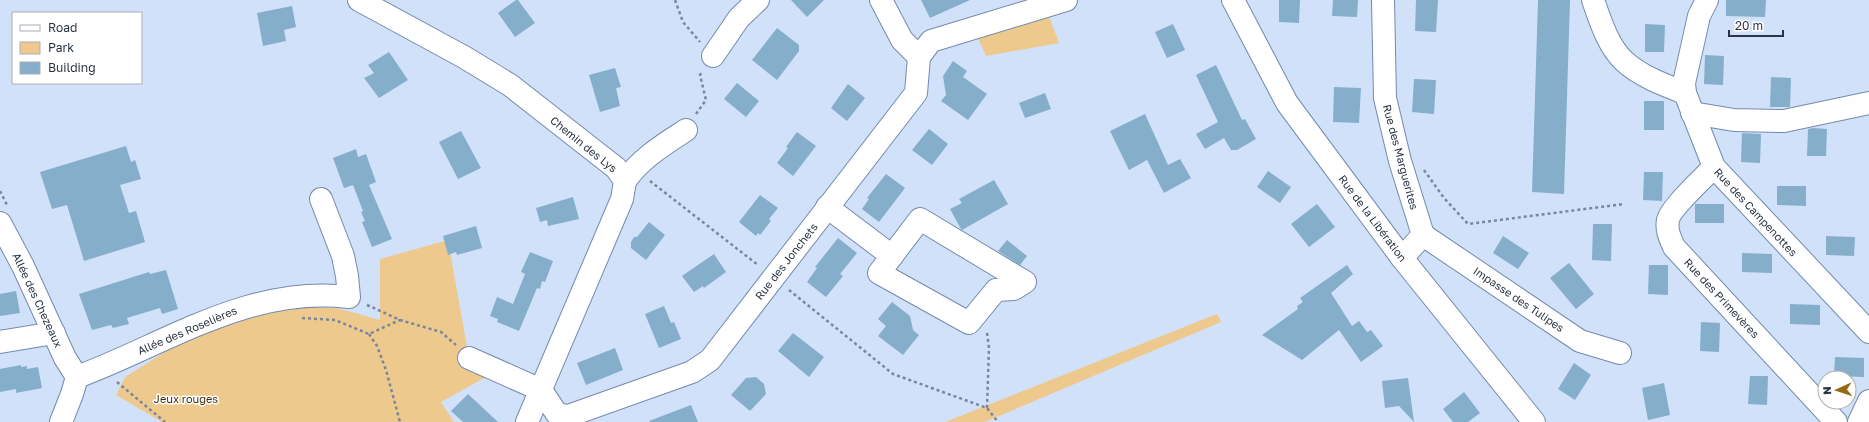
<svg xmlns="http://www.w3.org/2000/svg" width="1869" height="422" viewBox="0 0 1869 422" font-family="'Golos Text',sans-serif">
<rect width="100%" height="100%" fill="#d1e1f9"/>
<!-- green -->
<g fill="#eec98d">
<polygon points="1047,11 1059,43 986,56 976,34"/>
<polygon points="448,240 469,358 495,372 441,402 454,422 162,422 116,395 125,377 195,333 248,315 304,306 337,308 380,320 380,259"/>
<polygon points="1217,314 1221,322 985,422 945,422"/>
</g>
<!-- building -->
<g fill="#85aecb">
<polygon points="516,0 518,0 535,23 515,37 498,13"/>
<polygon points="791,0 824,0 807,17"/>
<polygon points="921,0 970,0 930,18"/>
<polygon points="1279,0 1300,0 1299,23 1279,22"/>
<polygon points="1333,0 1358,0 1357,17 1332,16"/>
<polygon points="1416,0 1438,0 1436,32 1415,31"/>
<polygon points="1538,0 1570,0 1564,194 1532,192"/>
<polygon points="1726,0 1766,0 1765,17 1726,16"/>
<polygon points="292,6 296,27 284,30 286,41 263,46 257,13"/>
<polygon points="1173,24 1185,50 1167,58 1155,32"/>
<polygon points="1645,24 1665,25 1664,52 1645,52"/>
<polygon points="777,28 799,45 799,51 777,80 752,60"/>
<polygon points="389,52 408,80 379,98 364,78 374,73 368,65"/>
<polygon points="1705,55 1724,56 1723,85 1704,84"/>
<polygon points="953,61 967,71 963,77 987,94 968,120 941,101 946,95 943,76"/>
<polygon points="1216,65 1242,120 1245,119 1256,139 1237,150 1231,150 1224,138 1205,149 1196,134 1218,122 1196,75"/>
<polygon points="615,68 621,87 616,88 620,106 600,112 589,75"/>
<polygon points="1771,77 1791,78 1790,107 1770,107"/>
<polygon points="1414,79 1436,80 1434,114 1412,112"/>
<polygon points="737,83 759,101 746,117 724,99"/>
<polygon points="848,84 865,98 847,121 831,108"/>
<polygon points="1334,87 1361,88 1359,123 1333,122"/>
<polygon points="1045,93 1051,109 1025,118 1019,103"/>
<rect x="1644" y="101" width="20" height="29"/>
<polygon points="1145,114 1168,165 1180,159 1191,178 1164,193 1147,160 1129,170 1110,131"/>
<polygon points="1813,128 1827,129 1826,156 1807,156 1808,129"/>
<polygon points="929,129 948,144 932,165 912,150"/>
<polygon points="461,131 481,168 458,179 439,142"/>
<polygon points="797,132 816,146 793,176 777,163 788,148 786,147"/>
<polygon points="1742,133 1761,134 1760,163 1741,162"/>
<polygon points="126,146 131,162 135,160 141,179 120,185 129,213 136,211 145,242 84,261 67,205 52,209 40,172"/>
<polygon points="356,149 358,157 366,154 376,182 369,185 392,239 372,247 362,222 365,221 361,212 363,211 353,185 344,188 333,158"/>
<polygon points="1268,171 1291,187 1280,203 1257,187"/>
<polygon points="1644,172 1663,172 1662,201 1643,200"/>
<polygon points="886,174 905,188 879,222 862,209 869,199 867,198"/>
<polygon points="994,180 1008,204 962,230 961,229 950,209 962,203 959,199"/>
<polygon points="1777,186 1806,186 1806,206 1777,205"/>
<polygon points="760,195 778,208 769,219 771,221 760,235 758,233 756,236 739,222"/>
<polygon points="573,197 579,219 548,226 547,220 540,222 536,208"/>
<polygon points="1317,204 1335,227 1309,247 1291,224"/>
<rect x="1695" y="204" width="29" height="19"/>
<polygon points="649,222 665,235 646,260 631,248 631,242 634,237 637,237"/>
<polygon points="1593,224 1612,224 1611,261 1592,260"/>
<polygon points="476,226 482,248 457,255 456,252 448,255 443,236"/>
<polygon points="1503,236 1529,253 1518,269 1493,253"/>
<polygon points="1826,236 1855,237 1854,256 1826,255"/>
<polygon points="838,238 857,253 840,274 843,276 826,297 807,282 817,268 815,267"/>
<polygon points="1007,240 1027,256 1020,265 998,251"/>
<polygon points="530,252 553,261 545,282 542,281 540,289 537,288 519,331 497,322 498,319 490,316 497,297 513,304 525,274 521,272"/>
<polygon points="1742,253 1772,254 1772,273 1742,272"/>
<polygon points="714,254 726,272 704,288 703,286 694,292 682,276"/>
<polygon points="1569,263 1594,294 1576,309 1550,278"/>
<polygon points="1347,265 1353,274 1331,293 1352,326 1359,321 1367,332 1371,330 1383,346 1361,362 1339,330 1302,360 1262,335 1298,309 1297,306 1303,302 1300,298"/>
<polygon points="1649,265 1668,265 1668,295 1648,294"/>
<polygon points="166,270 178,309 162,314 160,308 127,318 129,324 113,328 111,325 92,330 79,294 149,272 150,274"/>
<polygon points="16,291 20,313 0,316 0,294"/>
<polygon points="892,302 910,316 913,330 919,335 903,355 878,336 886,326 878,319"/>
<polygon points="1790,304 1820,305 1820,325 1790,324"/>
<polygon points="664,306 671,323 674,322 681,339 659,348 645,314"/>
<polygon points="1701,322 1720,323 1719,352 1700,351"/>
<polygon points="793,333 824,357 809,377 778,351"/>
<polygon points="615,348 623,370 586,385 577,363"/>
<polygon points="1835,357 1864,358 1864,377 1834,376"/>
<polygon points="1574,363 1591,375 1575,400 1558,389"/>
<polygon points="21,365 21,367 27,366 27,369 38,367 42,388 16,393 16,389 0,392 0,369"/>
<polygon points="1750,376 1768,376 1767,405 1748,404"/>
<polygon points="756,377 764,384 766,394 750,411 731,395 746,378"/>
<polygon points="1408,378 1414,422 1399,406 1385,408 1382,381"/>
<polygon points="1664,383 1670,415 1648,420 1642,388"/>
<polygon points="1464,392 1480,413 1468,422 1453,422 1443,409"/>
<polygon points="468,394 498,422 463,422 451,411"/>
<polygon points="691,405 698,422 650,422 649,421"/>
</g>
<g fill="none" stroke-linecap="round" stroke-linejoin="round">
<!-- minor casing -->
<g stroke="#738aae" stroke-width="24">
<g id="minor">
<polyline points="359,0 464,57 510,85 616,168 625,181 622,199 527,422"/>
<polyline points="1233,0 1287,103 1402,258 1534,422"/>
<polyline points="1383,0 1385,98 1400,161 1423,235 1402,258"/>
<path d="M1593,0C1600,20 1608,46 1624,61C1640,76 1664,85 1685,93"/>
<polyline points="1707,0 1699,16 1684,83 1685,93 1714,167 1869,332"/>
<polyline points="713,56 739,18 758,0"/>
<polyline points="919,57 931,41 1066,0"/>
<polyline points="1692,113 1734,120 1784,121 1869,103"/>
<path d="M1714,167C1704,177 1670,209 1668,220C1666,230 1670,238 1674,247L1836,422"/>
<path d="M625,181C640,159 663,145 686,130"/>
<polyline points="827,207 892,256"/>
<polygon points="920,219 1025,282 1014,289 996,290 969,323 879,273"/>
<polyline points="0,223 23,266 65,358 77,377"/>
<polyline points="1423,235 1580,341 1620,353"/>
<polyline points="0,342 54,333"/>
<polyline points="469,358 541,390 557,414 568,416 692,372 710,360 916,93 919,57 902,40 881,0"/>
<path d="M77,377C166,344 249,285 349,297L347,276L343,256L321,199"/>
<polyline points="61,422 72,394 77,377"/>
<polyline points="1859,422 1869,401"/>
</g>
</g>
<!-- path -->
<g stroke="#7a869a" stroke-width="2.5" stroke-dasharray="3 3" stroke-linecap="butt">
<polyline points="675,0 683,22 700,42"/>
<polyline points="696,114 706,100 700,75 703,71"/>
<polyline points="1424,170 1444,198 1468,224 1624,204"/>
<polyline points="650,181 758,265"/>
<polyline points="0,191 7,205"/>
<polyline points="789,290 893,374 987,408 998,422"/>
<polyline points="367,305 400,320 441,332 456,345"/>
<polyline points="302,318 335,320 369,334 400,320"/>
<polyline points="987,333 989,348 987,408"/>
<polyline points="369,334 377,346 386,370 400,422"/>
<polyline points="117,382 165,422"/>
</g>
<!-- minor -->
<use href="#minor" stroke="#fff" stroke-width="22"/>
</g>
<g text-anchor="middle" dominant-baseline="central" stroke-width="3" stroke-linejoin="round" paint-order="stroke">
<!-- street labels -->
<g font-size="11" fill="#2a3443" stroke="#fff">
<text transform="translate(584 144) rotate(39)">Chemin des Lys</text>
<text transform="translate(1401 157) rotate(75)">Rue des Marguerites</text>
<text transform="translate(1756 212) rotate(47)">Rue des Campenottes</text>
<text transform="translate(1373 218) rotate(53)">Rue de la Libération</text>
<text transform="translate(786 261) rotate(-52)">Rue des Jonchets</text>
<text transform="translate(1722 298) rotate(47)">Rue des Primevères</text>
<text transform="translate(1519 299) rotate(34)">Impasse des Tulipes</text>
<text transform="translate(38 300) rotate(65)">Allée des Chezeaux</text>
<text transform="translate(187 330) rotate(-23)">Allée des Roselières</text>
</g>
<!-- park labels -->
<g font-size="11" fill="#443211" stroke="#fff">
<text x="186" y="398">Jeux rouges</text>
</g>
</g>
<!-- legend -->
<rect x="12" y="12" width="130" height="72" fill="#ffffff" stroke="#aaaeb4"/>
<rect x="20" y="25" width="20" height="6" fill="#ffffff" stroke="#aaaeb4"/>
<text x="48" y="32" font-size="12" fill="#2a3443">Road</text>
<rect x="20" y="42" width="20" height="12" fill="#eec98d" stroke="#aaaeb4"/>
<text x="48" y="52" font-size="12" fill="#2a3443">Park</text>
<rect x="20" y="62" width="20" height="12" fill="#85aecb" stroke="#aaaeb4"/>
<text x="48" y="72" font-size="12" fill="#2a3443">Building</text>
<!-- north arrow -->
<g transform="translate(1837 390) rotate(267)"><circle r="19" fill="#ffffff" stroke="#aaaeb4"/>
<path d="M0-3L7 15L0 10L-7 15Z" fill="#946a14"/>
<text y="-6" font-size="11" font-weight="bold" text-anchor="middle" fill="#2a3443">N</text>
</g>
<!-- scale -->
<path d="M1729 30v6h54v-6" fill="none" stroke="#2a3443" stroke-width="2"/>
<text x="1735" y="30" font-size="12" fill="#2a3443" stroke="#ffffff" stroke-width="3" paint-order="stroke">20 m</text>
</svg>
